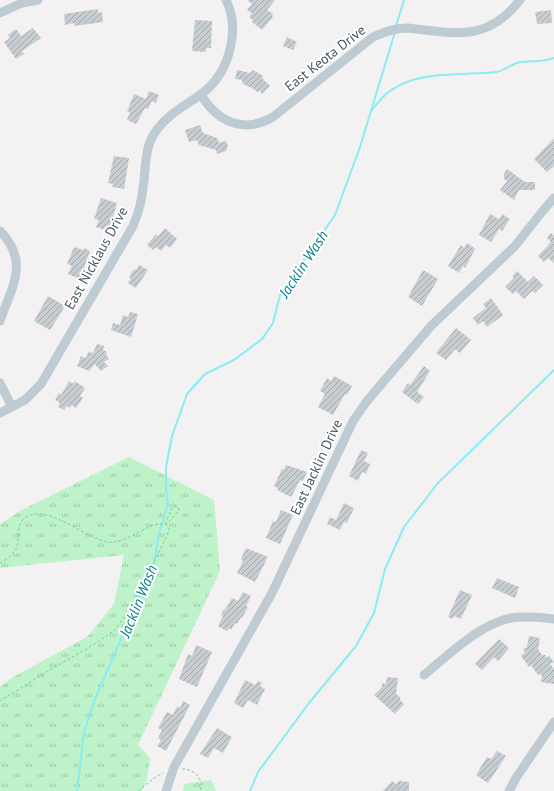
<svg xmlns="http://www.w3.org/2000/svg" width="554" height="791" viewBox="0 0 554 791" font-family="'PT Sans',sans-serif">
<defs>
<pattern id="grass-tufts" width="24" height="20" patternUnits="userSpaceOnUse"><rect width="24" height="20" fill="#bef3ca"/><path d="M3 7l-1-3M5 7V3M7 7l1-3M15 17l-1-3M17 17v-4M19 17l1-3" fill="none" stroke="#9cc8a7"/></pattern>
<pattern id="building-hatch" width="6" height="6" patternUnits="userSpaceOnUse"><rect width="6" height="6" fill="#c8cdd2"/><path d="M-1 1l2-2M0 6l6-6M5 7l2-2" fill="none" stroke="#a4a9ae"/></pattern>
</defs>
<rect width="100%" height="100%" fill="#f4f1f2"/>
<!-- grass -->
<g fill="url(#grass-tufts)">
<polygon points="129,457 214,500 220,571 138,745 150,758 147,780 142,791 0,791 0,687 13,677 87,637 114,604 124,555 0,568 0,524 20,511"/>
<polygon points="211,780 216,791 183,791 184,784"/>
</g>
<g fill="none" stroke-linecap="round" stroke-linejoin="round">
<!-- stream -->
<g stroke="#88edf3" stroke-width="2">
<polyline points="396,26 404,0"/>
<path d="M372,110C376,105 381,99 386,94C416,69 459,76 496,72C505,71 512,63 521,62C534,60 541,63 554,58"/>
<polyline points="77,791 84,733 94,701 125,630 152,576 159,533 168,504 166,489 166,467 172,436 187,394 205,374 234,360 262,339 273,323 280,295 335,215 360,147 395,32"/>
<polyline points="250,791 258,772 309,703 356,646 374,613 385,569 404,527 438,483 554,370"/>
</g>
</g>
<!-- building -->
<g fill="url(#building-hatch)">
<polygon points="247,0 275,0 267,10 273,14 272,16 273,17 262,30 252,22 253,20 249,17 252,13 247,10 252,4"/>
<polygon points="98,9 98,13 102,12 103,22 74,26 74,23 65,25 64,14"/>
<polygon points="551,10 552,23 537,24 535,12"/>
<polygon points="195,20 212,21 211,48 206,48 206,52 192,51"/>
<polygon points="33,28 41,38 22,51 24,54 16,59 4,42 10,38 8,35 16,29 21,36"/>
<polygon points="287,37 297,42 293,50 283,46"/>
<polygon points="237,70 250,73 253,70 263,76 262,78 270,86 262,94 260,91 257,92 254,89 243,84 242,80 235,79"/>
<polygon points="149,91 159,95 156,103 152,101 148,109 145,108 136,124 127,120 130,112 127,111 134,94 146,99"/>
<polygon points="200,125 203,133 217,138 219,143 226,141 228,146 226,151 217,154 216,150 199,145 197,140 189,142 185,130"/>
<polygon points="554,138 554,166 547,172 534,159"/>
<polygon points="114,156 129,158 124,189 112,187 113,184 108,183"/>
<polygon points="507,169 525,182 535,182 535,190 519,190 514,200 500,190 507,181 504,179 504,174"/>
<polygon points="101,198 117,203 109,231 96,227 99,220 94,219"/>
<polygon points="490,214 499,219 502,214 510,219 502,231 499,229 491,242 479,235"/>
<polygon points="165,228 177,239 170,248 166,245 161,251 156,247 153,250 147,245 156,234 158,236"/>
<polygon points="551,233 554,236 554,263 548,258 544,262 538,256 551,242 547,238"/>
<polygon points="467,243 475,249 465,268 463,266 459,273 448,266 461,245 464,248"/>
<polygon points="74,247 83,250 84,248 90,251 80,279 68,274 72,266 67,264"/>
<polygon points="139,265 148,270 136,288 128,283 131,278 129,277 134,269 136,270"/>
<polygon points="423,270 438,279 422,306 408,297"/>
<polygon points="517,271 528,282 534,276 543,285 535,293 532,291 524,299 516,291 513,294 505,287 514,278 512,276"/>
<polygon points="48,296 65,306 50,330 34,321"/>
<polygon points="491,298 503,315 487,327 483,321 478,325 473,318 486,308 483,304"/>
<polygon points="130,312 138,314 131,337 111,330 113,323 120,325 123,315 128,317"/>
<polygon points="456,328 471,340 460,353 455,349 446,360 436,353"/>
<polygon points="97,344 104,346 103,350 107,352 106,355 109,359 104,362 108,366 101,371 95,364 89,371 77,366 81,356 86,358 88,352 93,353"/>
<polygon points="424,366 430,371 417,392 424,397 418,404 402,392 408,383 410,385"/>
<polygon points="334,376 352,386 347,395 345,394 333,415 318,407 325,394 320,391 327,378 331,381"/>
<polygon points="69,381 74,384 75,381 85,388 80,396 83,398 76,408 72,405 70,408 67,406 64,410 58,407 60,403 55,400 59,393 61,395"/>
<polygon points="361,450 368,453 364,461 370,464 366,474 362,472 358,481 349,476"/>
<polygon points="286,465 307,472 303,481 300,480 291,497 277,490 278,488 274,486 282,469 284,470"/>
<polygon points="344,503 354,508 347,523 344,522 340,530 327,524 330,517 336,520"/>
<polygon points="281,510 293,515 280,544 266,538 273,521 276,522"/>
<polygon points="246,548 268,557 255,582 237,573 243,561 241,559"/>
<polygon points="497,578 519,587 515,598 492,588"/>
<polygon points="460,590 472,595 461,619 454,616 453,619 448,617"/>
<polygon points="243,592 251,596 246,606 248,607 242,618 241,617 237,624 235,623 231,630 229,628 227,631 218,626 223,616 221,615 224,609 225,610 232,598 238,601"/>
<polygon points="529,636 540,638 538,649 542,655 545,655 547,658 549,656 554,662 550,664 554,669 554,684 541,682 542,675 537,674 531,665 529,667 521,656 525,652 523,649 527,647"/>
<polygon points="499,639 509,648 498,661 494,657 482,670 475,664"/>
<polygon points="196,645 212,652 197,687 179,679 188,654 192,656"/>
<polygon points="387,677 398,678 396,694 400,697 400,700 404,704 395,714 374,695 382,687 382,683 386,684"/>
<polygon points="245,680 255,685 258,681 262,683 260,686 265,689 257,705 248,700 243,708 234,703"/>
<polygon points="183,701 190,705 166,751 157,746 161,740 158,738 162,730 158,728 167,712 173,715 177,706 180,708"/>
<polygon points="217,728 232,737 223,753 214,748 208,758 200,754"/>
<polygon points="497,751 506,756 488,783 476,775 487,757 491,759"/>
<polygon points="392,781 396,784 399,781 409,782 409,791 383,791"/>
</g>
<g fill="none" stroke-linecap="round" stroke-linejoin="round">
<!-- path -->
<g stroke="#73d495" stroke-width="1" stroke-dasharray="3 2" stroke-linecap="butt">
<polyline points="165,524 172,508 176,506 178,507 179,511 167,524"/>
<path d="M0,563C6,560 12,555 16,549C21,538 14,523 28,516C50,506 84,537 107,542C129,545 151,518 167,525L169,529L167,536L130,609L115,630L90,647L48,671L0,701"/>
<path d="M182,769C192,769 198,774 202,784L200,791"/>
<polyline points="138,791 153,779 163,773"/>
</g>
<!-- minor -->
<g stroke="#becbd2" stroke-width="9">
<polyline points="0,13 22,3 38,0"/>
<path d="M201,95C218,122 243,134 273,117L373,37C384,32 394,28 407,28C454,33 487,43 520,0"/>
<path d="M0,231C30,262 12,286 0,321"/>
<polyline points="0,383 12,407"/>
<path d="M0,413L25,400L41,384L133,226C138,214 142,202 143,188C146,171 144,150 154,134C165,116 183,107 200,95C217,83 227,65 231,45C234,30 233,14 226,0"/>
<path d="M424,675C450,654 478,625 511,618C525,616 540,617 554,619"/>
<polyline points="166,791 174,767 272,593 353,421 367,401 431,326 515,246 541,213 554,198"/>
<polyline points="509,791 516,778 554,722"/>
</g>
</g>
<g text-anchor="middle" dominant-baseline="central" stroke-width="4" stroke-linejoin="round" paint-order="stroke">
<!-- street labels -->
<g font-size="14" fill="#485961" stroke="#fff">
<text transform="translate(325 58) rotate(-38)">East Keota Drive</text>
<text transform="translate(96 258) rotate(-61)">East Nicklaus Drive</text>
<text transform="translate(316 467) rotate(-65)">East Jacklin Drive</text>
</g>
<!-- water labels -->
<g font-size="15" font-style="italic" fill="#068087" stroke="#fff">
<text transform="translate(303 264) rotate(-57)">Jacklin Wash</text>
<text transform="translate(138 601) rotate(-68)">Jacklin Wash</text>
</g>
</g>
</svg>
